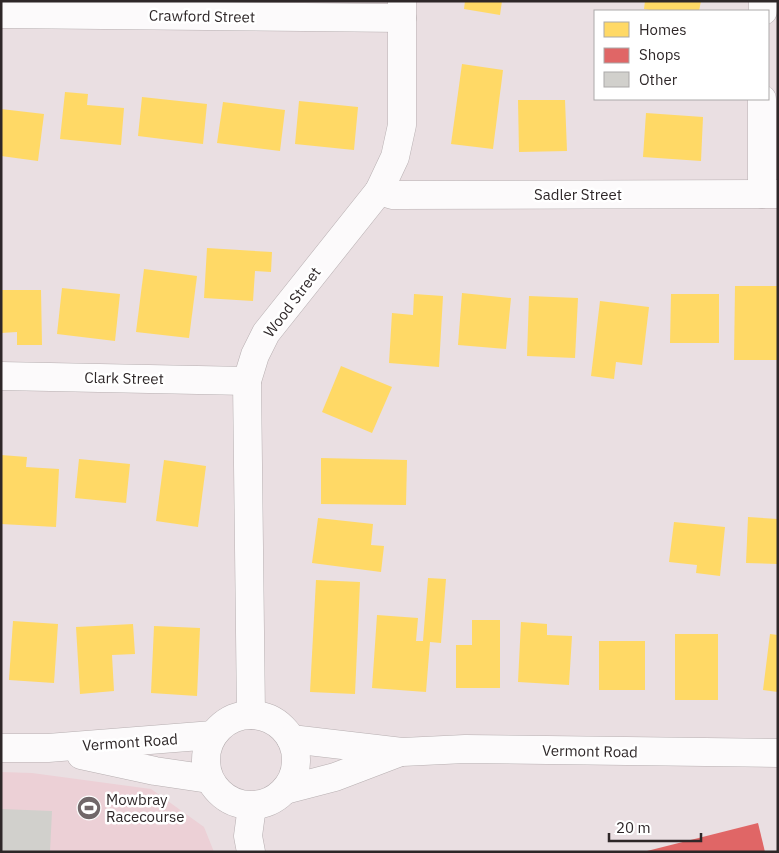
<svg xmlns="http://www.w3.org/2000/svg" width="779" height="853" viewBox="0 0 779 853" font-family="'IBM Plex Sans',sans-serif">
<rect width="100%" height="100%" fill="#eadfe2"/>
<!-- green -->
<polygon fill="#ecd0d6" points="1,772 32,773 151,789 204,827 214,852 1,852"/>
<!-- homes -->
<g fill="#ffd966">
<polygon points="465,1 502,1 500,15 464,9"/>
<polygon points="645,1 701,1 699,11 655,11 644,9"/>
<polygon points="462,64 503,70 493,149 451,144"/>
<polygon points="65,92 88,94 87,105 124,108 121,145 60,139"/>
<polygon points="142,97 207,104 203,144 138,136"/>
<polygon points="518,100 565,100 567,151 519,152"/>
<polygon points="299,101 358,107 354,150 295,144"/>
<polygon points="223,102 285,110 280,151 217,143"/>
<polygon points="1,109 44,114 38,161 1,156"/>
<polygon points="646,113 703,117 701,161 643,157"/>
<polygon points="207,248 272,252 271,272 255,271 253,301 204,298"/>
<polygon points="144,269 197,276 189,338 136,332"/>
<polygon points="735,286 778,286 778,360 734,360"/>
<polygon points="62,288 120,294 115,341 57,334"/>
<polygon points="1,290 41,290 42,345 17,345 17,332 1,333"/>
<polygon points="462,293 511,298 506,349 458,345"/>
<polygon points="414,294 443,296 439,367 389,363 392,313 413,315"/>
<polygon points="671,294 719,294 719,343 670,343"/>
<polygon points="529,296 578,298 575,358 527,356"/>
<polygon points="600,301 649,307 642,365 616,362 614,379 591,376"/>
<polygon points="341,366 392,387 372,433 322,412"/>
<polygon points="1,455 27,457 26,467 59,469 56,527 1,524"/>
<polygon points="321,458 407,460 406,505 321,504"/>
<polygon points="79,459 130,464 126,503 75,498"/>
<polygon points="164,460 206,466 198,527 156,521"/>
<polygon points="748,517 778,519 778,564 746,563"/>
<polygon points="318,518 373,524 371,545 384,546 381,572 312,563"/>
<polygon points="674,522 725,527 720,576 696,573 697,565 669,562"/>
<polygon points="428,578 446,579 441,643 430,642 426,692 372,688 377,615 418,618 416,641 423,641"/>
<polygon points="316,580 360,582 355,694 310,692"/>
<polygon points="472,620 500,620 500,688 456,688 456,645 472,645"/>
<polygon points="13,621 58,624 54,683 9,680"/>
<polygon points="521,622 547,624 547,635 572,636 569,685 518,682"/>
<polygon points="133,624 135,654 112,655 114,691 80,694 76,627"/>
<polygon points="154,626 200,628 197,696 151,693"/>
<rect x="675" y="634" width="43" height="66"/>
<polygon points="770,634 778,635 778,692 763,690"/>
<rect x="599" y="641" width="46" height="49"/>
</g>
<!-- shops -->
<polygon fill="#e06666" points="758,823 765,852 647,852 647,851"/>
<!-- building -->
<polygon fill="#d1d0cc" points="1,809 52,811 50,852 1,851"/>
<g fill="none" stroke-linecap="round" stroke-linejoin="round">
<!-- minor casing -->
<g stroke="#b7afb1" stroke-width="29">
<g id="minor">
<polyline points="763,11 763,1"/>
<polyline points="1,14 402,18"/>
<polyline points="379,191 393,195 778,194"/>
<polyline points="762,194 762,99"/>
<polyline points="1,376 247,381"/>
<polyline points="251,715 247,381 255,355 266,333 379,191 395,157 402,125 402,1"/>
<polyline points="251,852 248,836 252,806"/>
</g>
</g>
<!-- tertiary casing -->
<g stroke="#b7afb1" stroke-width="29">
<g id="tertiary">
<circle cx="251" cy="760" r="45"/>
<polyline points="291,739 402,752 465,749 778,753"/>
<polyline points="1,748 48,748 213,735"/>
<polyline points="81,755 155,771 209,779"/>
<polyline points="285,790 335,777 398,753"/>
</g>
</g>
<!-- minor -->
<use href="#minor" stroke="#fcfafb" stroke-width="28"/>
<!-- tertiary -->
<use href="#tertiary" stroke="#fcfafb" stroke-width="28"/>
</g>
<!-- icons -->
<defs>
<g id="stadium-disc" transform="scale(1.25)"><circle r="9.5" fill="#706769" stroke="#fff"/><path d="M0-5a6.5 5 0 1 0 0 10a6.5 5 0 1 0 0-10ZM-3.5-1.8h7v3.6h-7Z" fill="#fff"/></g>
</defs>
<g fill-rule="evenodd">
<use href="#stadium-disc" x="89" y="808"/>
</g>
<g text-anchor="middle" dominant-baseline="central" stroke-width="5" stroke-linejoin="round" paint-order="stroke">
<!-- street labels -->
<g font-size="15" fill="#2e2728" stroke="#fff">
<text transform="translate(202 16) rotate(1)">Crawford Street</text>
<text x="578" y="194">Sadler Street</text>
<text transform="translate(292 302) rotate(-53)">Wood Street</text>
<text transform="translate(124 378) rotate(1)">Clark Street</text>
<text transform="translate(130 742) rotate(-4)">Vermont Road</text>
<text transform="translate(590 751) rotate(1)">Vermont Road</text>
</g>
<!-- poi labels -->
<g font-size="15" fill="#2e2728" stroke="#fff" text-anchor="start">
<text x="106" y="799">Mowbray<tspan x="106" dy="17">Racecourse</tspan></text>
</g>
</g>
<!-- border -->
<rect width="779" height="853" fill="none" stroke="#2e2728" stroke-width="5"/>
<!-- legend -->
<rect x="594" y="10" width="175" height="90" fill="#ffffff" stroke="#aba9a9"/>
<rect x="604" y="22" width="25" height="15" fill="#ffd966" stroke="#aba9a9"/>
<text x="639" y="35" font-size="15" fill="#2e2728">Homes</text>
<rect x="604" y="48" width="25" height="15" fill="#e06666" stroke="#aba9a9"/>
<text x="639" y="60" font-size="15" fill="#2e2728">Shops</text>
<rect x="604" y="72" width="25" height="15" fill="#d1d0cc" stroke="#aba9a9"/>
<text x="639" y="85" font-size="15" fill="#2e2728">Other</text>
<!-- scale -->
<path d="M609 833v8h92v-8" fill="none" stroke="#2e2728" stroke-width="2.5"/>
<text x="616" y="833" font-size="15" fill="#2e2728" stroke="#ffffff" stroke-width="4" paint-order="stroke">20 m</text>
</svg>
